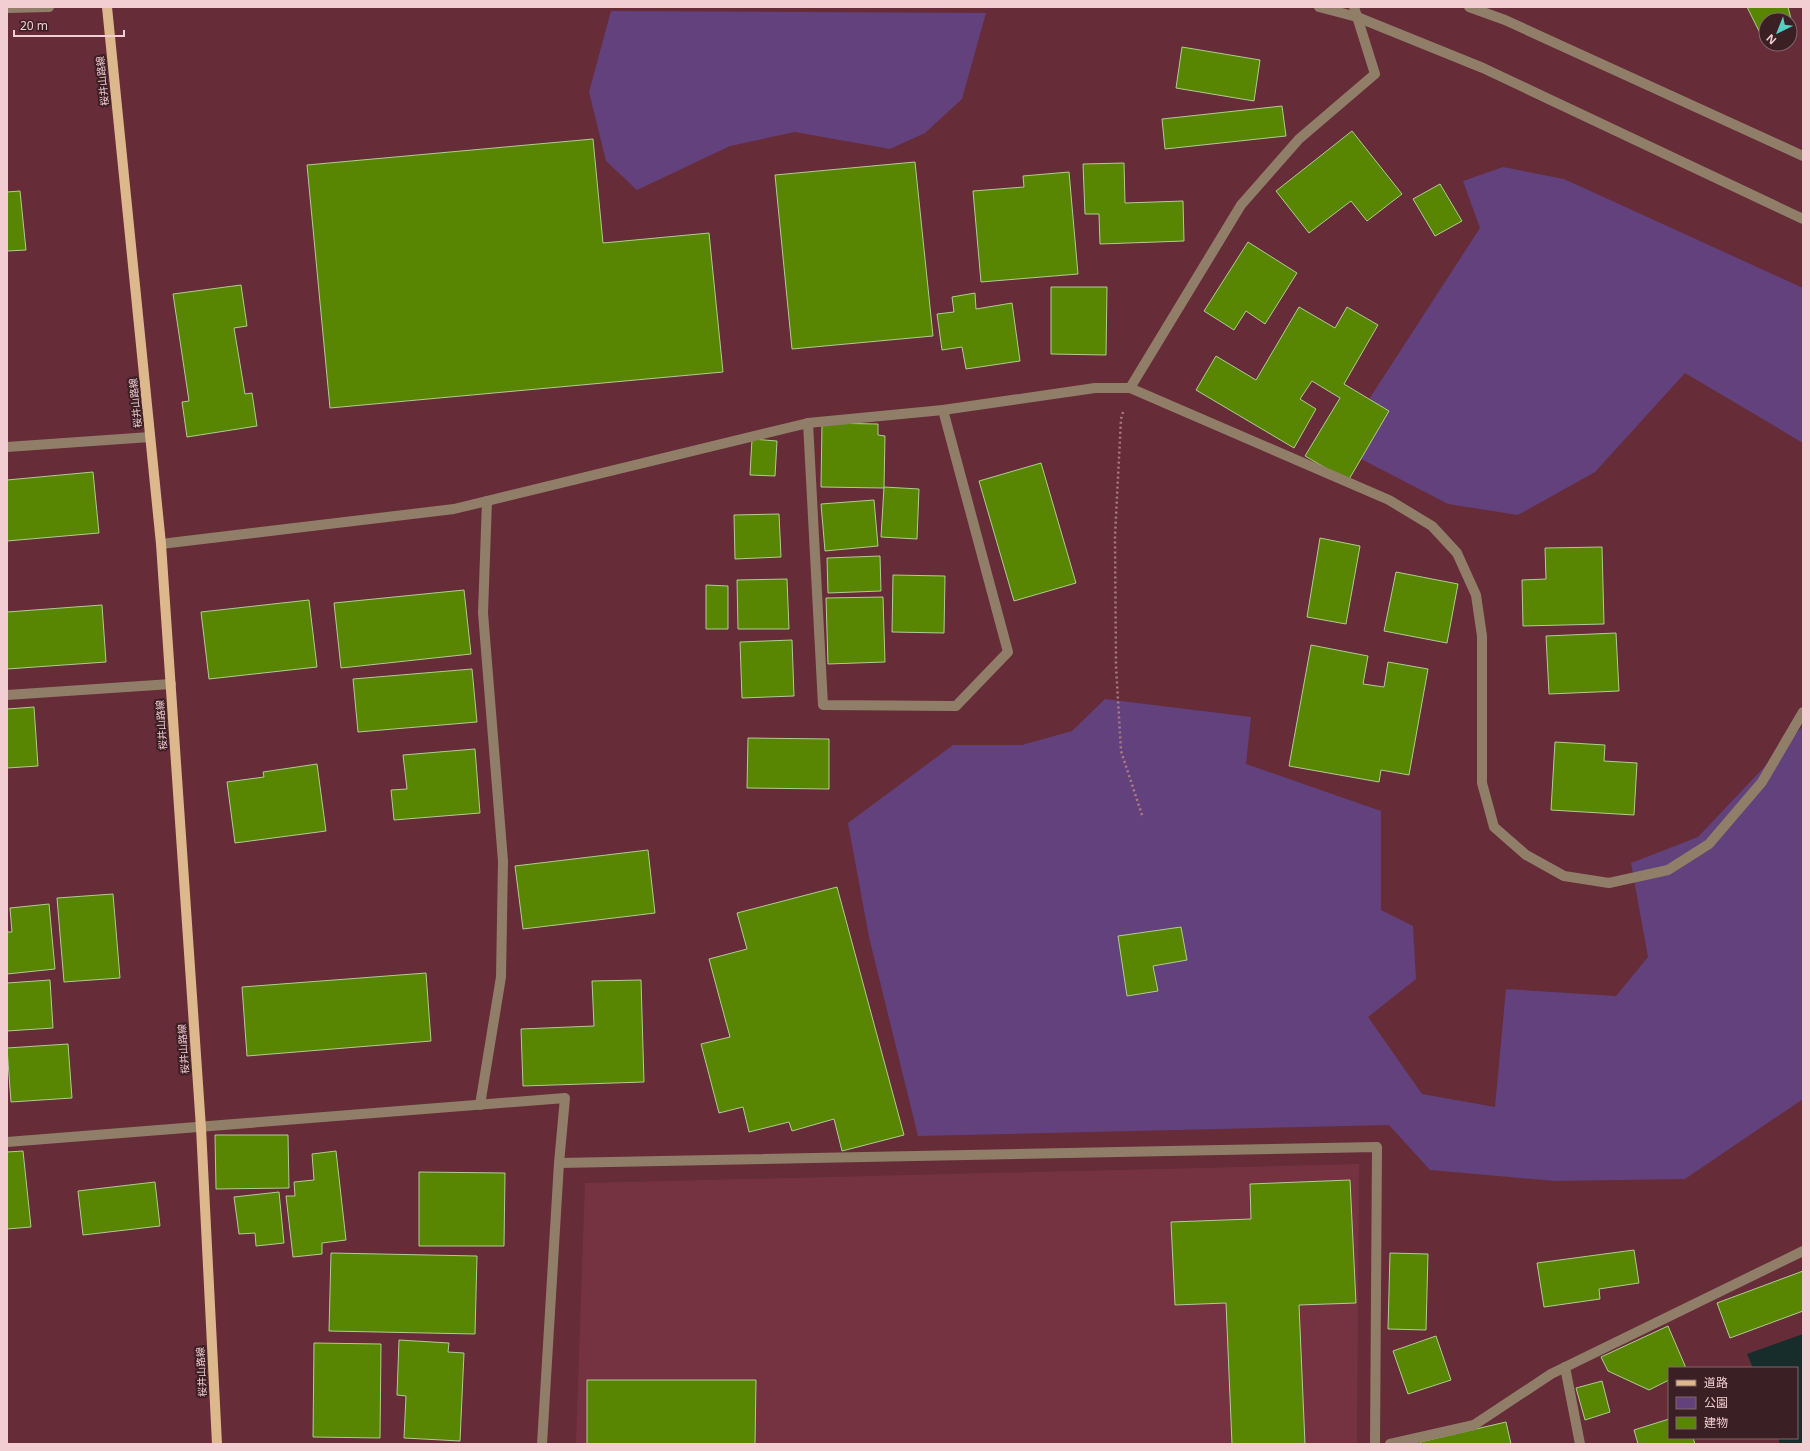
<svg xmlns="http://www.w3.org/2000/svg" width="1810" height="1451" viewBox="0 0 1810 1451" font-family="'Noto Sans','Noto Sans JP',sans-serif">
<rect width="100%" height="100%" fill="#662c38"/>
<!-- built -->
<polygon fill="#753341" points="1359,1164 1357,1444 576,1444 585,1183"/>
<!-- green -->
<g fill="#63417c">
<polygon points="611,11 986,13 962,99 925,133 890,149 795,132 730,146 637,190 606,161 589,92"/>
<polygon points="1503,167 1564,179 1803,288 1803,443 1685,373 1595,472 1518,515 1448,504 1338,447 1480,228 1463,181"/>
<polygon points="1105,699 1251,717 1246,764 1381,811 1381,910 1413,926 1416,979 1368,1017 1422,1094 1495,1107 1506,989 1616,996 1648,957 1631,863 1698,837 1803,726 1803,1099 1685,1179 1556,1181 1430,1170 1389,1125 918,1136 869,937 848,823 953,745 1022,745 1072,731"/>
</g>
<!-- water -->
<polygon fill="#162d2c" points="1803,1334 1803,1444 1780,1444 1778,1438 1797,1438 1797,1368 1753,1368 1747,1354"/>
<!-- building -->
<g fill="#598602" stroke="#b0cc92">
<polygon points="1747,7 1788,7 1792,23 1790,24 1790,20 1766,20 1766,33 1761,35"/>
<polygon points="1182,47 1260,60 1254,101 1176,88"/>
<polygon points="1282,106 1286,136 1165,149 1162,119"/>
<polygon points="1352,131 1402,194 1367,221 1351,201 1309,233 1276,191"/>
<polygon points="593,139 603,243 709,233 723,372 330,408 307,165"/>
<polygon points="915,162 933,336 792,349 775,175"/>
<polygon points="1124,163 1125,203 1183,201 1184,241 1100,244 1099,214 1085,214 1083,164"/>
<polygon points="1069,172 1078,274 981,282 973,191 1024,187 1023,176"/>
<polygon points="1440,184 1462,221 1435,236 1413,199"/>
<polygon points="20,191 26,250 7,251 7,192"/>
<polygon points="1248,242 1297,273 1265,324 1246,311 1234,330 1204,311"/>
<polygon points="241,285 247,326 234,328 245,394 252,393 257,426 187,437 182,402 189,401 173,294"/>
<polygon points="1051,287 1107,287 1106,355 1051,354"/>
<polygon points="975,293 976,309 1012,303 1020,361 966,369 962,347 942,350 937,314 954,312 952,297"/>
<polygon points="1299,307 1335,328 1347,307 1378,325 1344,384 1389,411 1348,481 1305,456 1340,398 1312,381 1300,399 1316,409 1294,448 1196,390 1216,356 1256,380"/>
<polygon points="822,423 878,424 878,435 885,436 884,488 821,487"/>
<polygon points="752,439 777,441 775,476 750,475"/>
<polygon points="1041,463 1076,583 1014,601 979,481"/>
<polygon points="93,472 99,533 7,541 7,480"/>
<polygon points="884,487 919,489 917,539 881,537"/>
<polygon points="874,500 878,546 825,551 821,504"/>
<polygon points="779,514 781,557 735,559 734,515"/>
<polygon points="1320,538 1360,546 1346,624 1307,617"/>
<polygon points="1602,547 1604,624 1523,626 1522,580 1546,579 1545,548"/>
<polygon points="880,556 881,591 828,593 827,558"/>
<polygon points="1396,572 1458,584 1447,643 1384,631"/>
<polygon points="893,575 945,576 944,633 892,632"/>
<polygon points="787,579 789,629 738,629 737,580"/>
<polygon points="706,585 728,586 728,629 706,629"/>
<polygon points="464,590 471,654 341,668 334,603"/>
<polygon points="883,597 885,662 828,664 826,598"/>
<polygon points="309,600 317,667 209,679 201,612"/>
<polygon points="102,605 106,662 7,669 7,612"/>
<polygon points="1616,633 1619,691 1549,694 1546,636"/>
<polygon points="792,640 794,696 742,698 740,642"/>
<polygon points="1311,645 1368,656 1363,684 1384,687 1388,662 1428,669 1409,775 1381,770 1379,782 1289,766"/>
<polygon points="472,669 477,722 358,732 353,679"/>
<polygon points="34,707 38,766 7,768 7,709"/>
<polygon points="748,738 829,739 829,789 747,788"/>
<polygon points="1555,742 1605,745 1604,761 1637,763 1634,815 1551,810"/>
<polygon points="475,749 480,813 394,820 391,790 407,789 403,755"/>
<polygon points="317,764 326,831 235,843 227,782 264,777 263,772"/>
<polygon points="648,850 655,913 523,929 515,866"/>
<polygon points="837,887 904,1135 842,1151 834,1119 792,1131 789,1122 749,1132 743,1107 719,1113 701,1044 730,1037 709,959 747,949 737,913"/>
<polygon points="113,894 120,978 64,982 57,898"/>
<polygon points="49,904 55,969 7,974 7,932 12,932 10,908"/>
<polygon points="1181,927 1187,960 1153,966 1158,991 1127,996 1118,936"/>
<polygon points="426,973 431,1041 247,1056 242,987"/>
<polygon points="50,980 53,1028 7,1031 7,983"/>
<polygon points="641,980 644,1082 523,1086 521,1029 594,1026 592,981"/>
<polygon points="68,1044 72,1098 11,1102 7,1048"/>
<polygon points="215,1135 288,1135 289,1188 216,1189"/>
<polygon points="23,1151 31,1227 7,1229 7,1152"/>
<polygon points="336,1151 346,1240 322,1243 322,1254 293,1257 286,1196 295,1196 294,1182 314,1180 312,1154"/>
<polygon points="419,1172 505,1173 504,1246 419,1246"/>
<polygon points="1350,1180 1356,1303 1299,1305 1305,1444 1232,1444 1226,1303 1175,1305 1171,1222 1251,1219 1250,1184"/>
<polygon points="155,1182 160,1226 83,1235 78,1191"/>
<polygon points="279,1192 284,1243 256,1246 255,1233 239,1234 234,1197"/>
<polygon points="1634,1250 1639,1283 1599,1289 1600,1299 1544,1307 1537,1263"/>
<polygon points="331,1253 477,1256 475,1334 329,1331"/>
<polygon points="1390,1253 1428,1254 1426,1330 1388,1329"/>
<polygon points="1803,1271 1803,1311 1730,1338 1717,1303"/>
<polygon points="1668,1326 1686,1368 1669,1368 1669,1380 1649,1390 1608,1371 1601,1357"/>
<polygon points="1436,1336 1451,1380 1408,1394 1393,1351"/>
<polygon points="399,1340 449,1343 448,1352 464,1353 460,1441 404,1438 406,1396 397,1395"/>
<polygon points="314,1343 381,1344 380,1438 313,1437"/>
<polygon points="587,1380 756,1380 755,1444 587,1444"/>
<polygon points="1602,1381 1610,1412 1585,1420 1576,1388"/>
<polygon points="1669,1419 1669,1438 1693,1438 1695,1444 1638,1444 1634,1430"/>
<polygon points="1506,1422 1511,1444 1421,1444 1420,1442"/>
</g>
<g fill="none" stroke-linecap="round" stroke-linejoin="round">
<!-- path -->
<polyline stroke="#ab7b83" stroke-width="2.5" stroke-dasharray="2 3" stroke-linecap="butt" points="1123,412 1121,419 1115,536 1116,666 1121,751 1143,818"/>
<!-- minor -->
<g stroke="#917e69" stroke-width="10">
<polyline points="1319,7 1357,17 1483,68 1803,219"/>
<polyline points="1469,7 1505,20 1803,156"/>
<polyline points="7,8 49,7"/>
<polyline points="1130,388 1241,205 1299,139 1375,74 1354,7"/>
<polyline points="808,423 823,705 956,706 1008,652 943,410"/>
<polyline points="7,447 150,437"/>
<polyline points="161,544 454,509 808,423 943,410 1095,388 1130,388 1389,500 1432,526 1457,553 1476,595 1482,636 1482,783 1494,827 1526,855 1564,876 1609,883 1668,870 1709,844 1762,782 1803,712"/>
<polyline points="7,695 171,684"/>
<polyline points="480,1105 501,977 503,861 483,613 487,501"/>
<polyline points="7,1142 565,1098 559,1163 542,1444"/>
<polyline points="559,1163 1377,1147 1375,1444"/>
<polyline points="1565,1367 1580,1444"/>
<polyline points="1390,1444 1474,1425 1551,1374 1803,1251"/>
</g>
<!-- major -->
<polyline stroke="#deb88d" stroke-width="10" points="107,7 161,544 201,1128 217,1444"/>
</g>
<g text-anchor="middle" dominant-baseline="central" stroke-width="4" stroke-linejoin="round" paint-order="stroke">
<!-- street labels -->
<g font-size="10" fill="#f2cdd1" stroke="#3a1f24">
<text transform="translate(102 81) rotate(-96)">桜井山路線</text>
<text transform="translate(135 403) rotate(-96)">桜井山路線</text>
<text transform="translate(161 725) rotate(-94)">桜井山路線</text>
<text transform="translate(183 1049) rotate(-94)">桜井山路線</text>
<text transform="translate(201 1372) rotate(-93)">桜井山路線</text>
</g>
</g>
<!-- border -->
<rect width="1810" height="1451" fill="none" stroke="#f2cdd1" stroke-width="16"/>
<!-- legend -->
<rect x="1668" y="1367" width="130" height="72" fill="#3a1f24" stroke="#846569"/>
<rect x="1676" y="1380" width="20" height="6" fill="#deb88d" stroke="#846569"/>
<text x="1704" y="1387" font-size="12" fill="#f2cdd1">道路</text>
<rect x="1676" y="1397" width="20" height="12" fill="#63417c" stroke="#846569"/>
<text x="1704" y="1407" font-size="12" fill="#f2cdd1">公園</text>
<rect x="1676" y="1417" width="20" height="12" fill="#598602" stroke="#846569"/>
<text x="1704" y="1427" font-size="12" fill="#f2cdd1">建物</text>
<!-- north arrow -->
<g transform="translate(1778 32) rotate(223)"><circle r="19" fill="#3a1f24" stroke="#846569"/>
<path d="M0-3L7 15L0 10L-7 15Z" fill="#55cec6"/>
<text y="-6" font-size="11" font-weight="bold" text-anchor="middle" fill="#f2cdd1">N</text>
</g>
<!-- scale -->
<path d="M14 30v6h110v-6" fill="none" stroke="#f2cdd1" stroke-width="2"/>
<text x="20" y="30" font-size="12" fill="#f2cdd1" stroke="#3a1f24" stroke-width="3" paint-order="stroke">20 m</text>
</svg>
